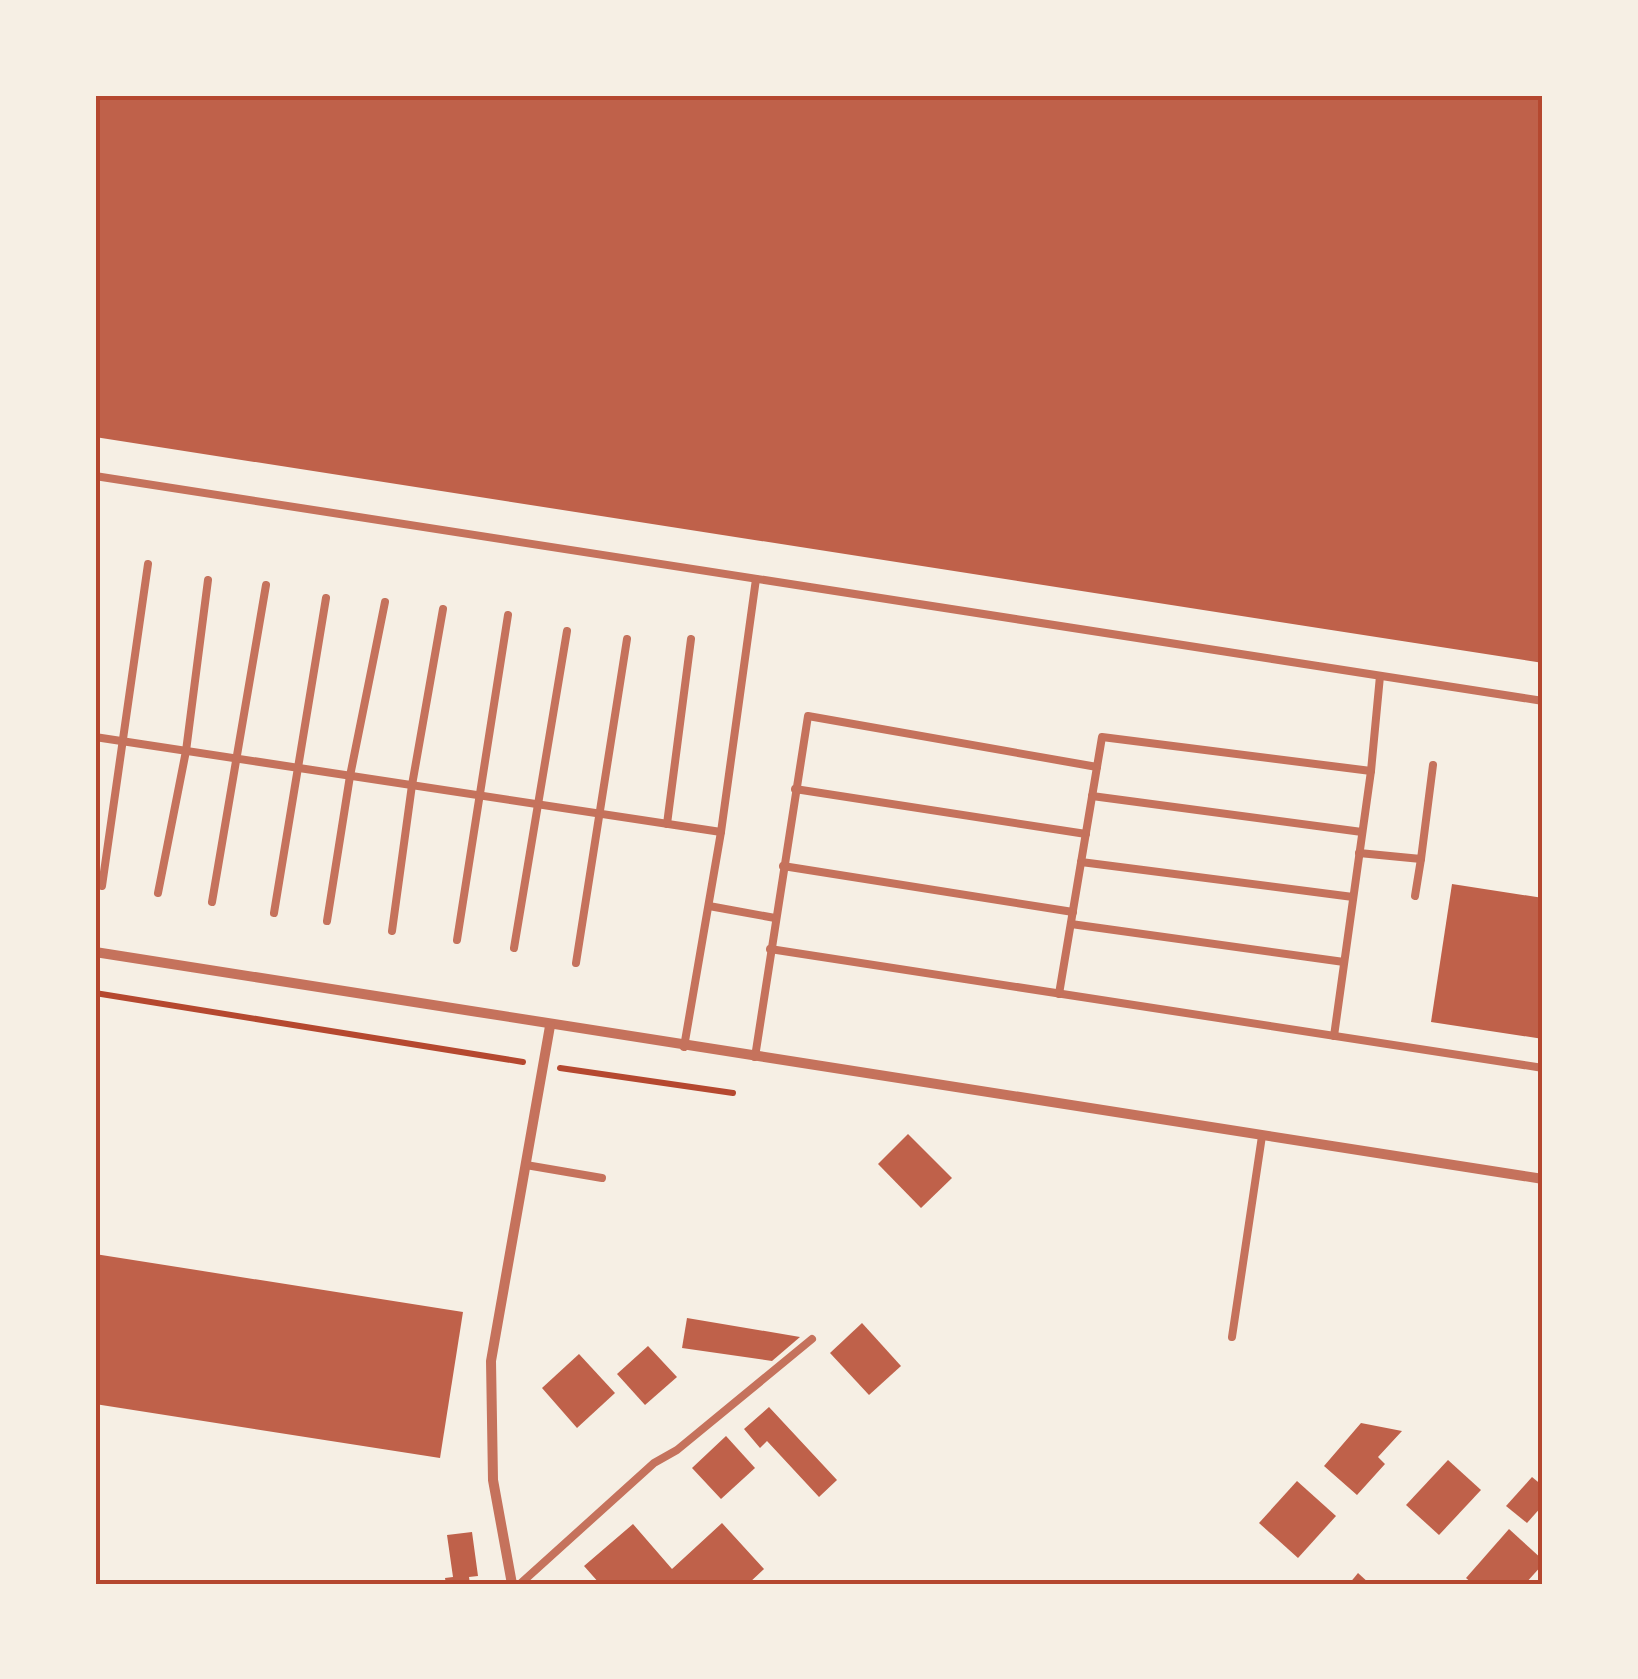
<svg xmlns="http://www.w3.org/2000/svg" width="1638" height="1679" viewBox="0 0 1638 1679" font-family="Helvetica,sans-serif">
<rect width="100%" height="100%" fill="#f6efe4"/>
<!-- building -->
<g fill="#bf614a">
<polygon points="95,95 1543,95 1543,663 95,437"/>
<polygon points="1452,884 1543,898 1543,1039 1431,1022"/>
<polygon points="908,1134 952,1178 921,1208 878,1164"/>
<polygon points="95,1254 463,1312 440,1458 95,1404"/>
<polygon points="687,1318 800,1337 772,1361 682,1348"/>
<polygon points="862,1323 901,1366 869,1395 830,1353"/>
<polygon points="648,1346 677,1377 645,1405 617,1374"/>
<polygon points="579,1354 615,1393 577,1428 542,1388"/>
<polygon points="769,1407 837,1480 819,1497 767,1441 760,1448 744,1429"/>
<polygon points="1361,1423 1402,1431 1378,1457 1385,1464 1357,1495 1324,1466"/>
<polygon points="726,1436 755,1468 721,1499 692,1468"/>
<polygon points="1448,1460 1481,1490 1439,1535 1406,1505"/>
<polygon points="1532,1477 1543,1486 1543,1505 1527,1523 1506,1506"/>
<polygon points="1297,1481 1336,1516 1298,1558 1259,1523"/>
<polygon points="722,1523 764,1569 748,1584 600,1584 584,1566 633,1524 672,1569"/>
<polygon points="1509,1529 1543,1560 1543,1564 1525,1584 1473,1584 1466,1578"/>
<polygon points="472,1532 478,1576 469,1577 470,1584 446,1584 445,1578 453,1577 447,1535"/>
<polygon points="1358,1573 1370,1584 1349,1584"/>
</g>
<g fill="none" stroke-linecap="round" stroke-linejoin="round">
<!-- path -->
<g stroke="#b5482f" stroke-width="6">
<polyline points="95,993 523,1062"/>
<polyline points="560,1068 733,1093"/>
</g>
<!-- service -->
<g stroke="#c5725c" stroke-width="8">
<polyline points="95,476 1543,701"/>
<polyline points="95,737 721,832"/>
<polyline points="795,789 1086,834"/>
<polyline points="1092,796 1362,832"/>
<polyline points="667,824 691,639"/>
<polyline points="1359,853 1421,859 1433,765"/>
<polyline points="1081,862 1353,897"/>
<polyline points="783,866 1073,912"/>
<polyline points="102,886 148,564"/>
<polyline points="158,893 186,751 208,580"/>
<polyline points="1415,896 1421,859"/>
<polyline points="212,902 266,585"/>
<polyline points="709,906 775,918"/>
<polyline points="274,913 326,598"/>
<polyline points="327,921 350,776 385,602"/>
<polyline points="1071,924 1344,962"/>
<polyline points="392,931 412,785 443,609"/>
<polyline points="457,940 508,615"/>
<polyline points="514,948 567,631"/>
<polyline points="770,949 1543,1068"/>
<polyline points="576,963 627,639"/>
<polyline points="1059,994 1102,737 1371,771"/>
<polyline points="1334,1036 1371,771 1380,676"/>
<polyline points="684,1047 721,832 756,579"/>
<polyline points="755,1057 808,716 1097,767"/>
<polyline points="526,1165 602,1178"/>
<polyline points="1232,1337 1262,1136"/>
<polyline points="520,1584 654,1463 677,1450 812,1339"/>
</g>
<!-- minor -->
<g stroke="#c5725c" stroke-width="10">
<polyline points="95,952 1543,1179"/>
<polyline points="512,1584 493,1480 491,1361 550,1026"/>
</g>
</g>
<!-- border -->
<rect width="1638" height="1679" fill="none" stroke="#f6efe4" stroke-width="195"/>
<rect x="98" y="98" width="1442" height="1484" fill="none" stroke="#b5482f" stroke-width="4"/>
</svg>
